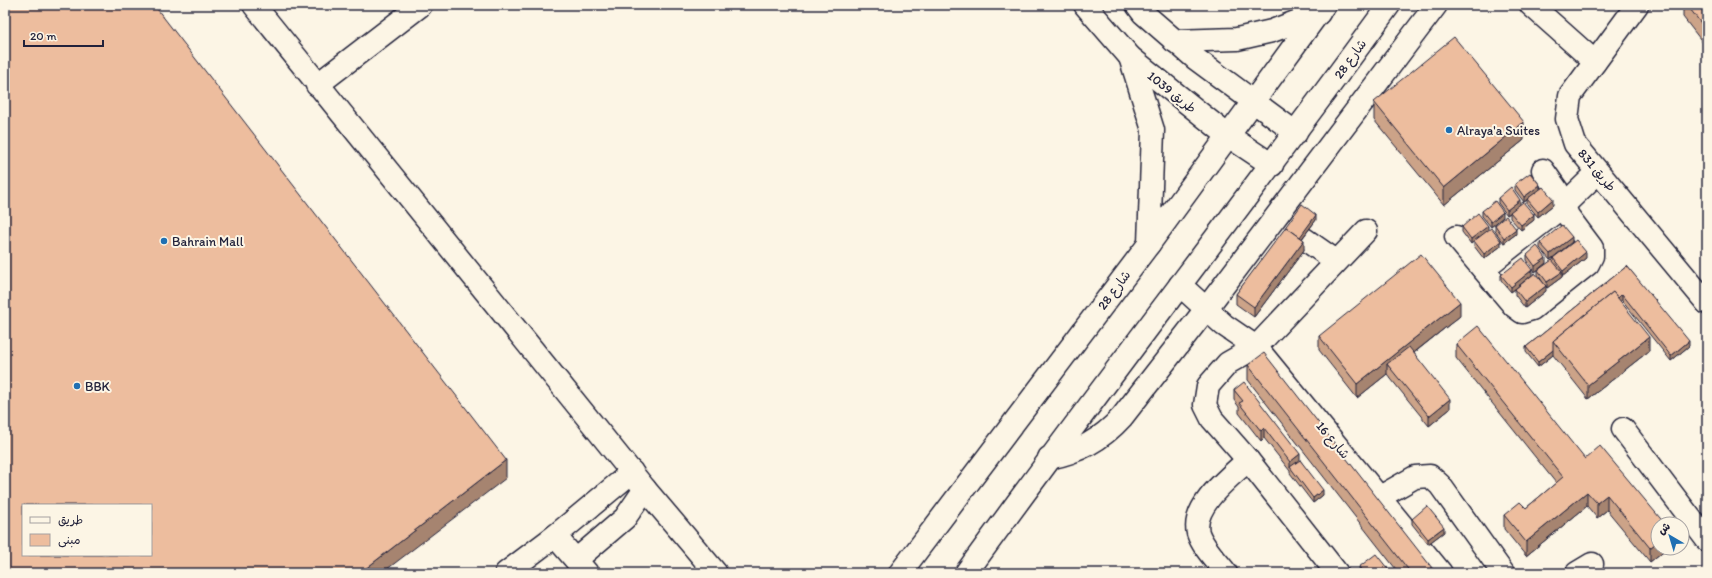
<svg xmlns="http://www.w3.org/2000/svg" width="1712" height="578" viewBox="0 0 1712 578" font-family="Itim,'Playpen Sans Arabic',sans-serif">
<rect width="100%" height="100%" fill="#fcf5e5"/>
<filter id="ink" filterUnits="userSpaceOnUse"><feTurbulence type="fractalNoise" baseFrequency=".025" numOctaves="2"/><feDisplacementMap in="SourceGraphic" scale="8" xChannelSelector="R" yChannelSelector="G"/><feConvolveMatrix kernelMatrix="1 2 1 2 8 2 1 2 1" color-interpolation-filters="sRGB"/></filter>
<g filter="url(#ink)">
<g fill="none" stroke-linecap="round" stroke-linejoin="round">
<!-- minor casing -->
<g stroke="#22223b" stroke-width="25">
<g id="minor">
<polyline points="254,5 645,489 716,573"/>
<polyline points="1085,5 1130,57 1227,135 1272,165"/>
<polyline points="1137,5 1143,13 1196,59 1296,133"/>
<polyline points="1531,5 1595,62"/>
<polyline points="1637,5 1570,96 1567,119 1575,144 1707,303"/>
<polyline points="1174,41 1237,39 1272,31 1319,13"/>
<polyline points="1130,57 1153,130 1149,244"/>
<polyline points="317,85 421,5"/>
<polyline points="1456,237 1514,306 1522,312 1532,309 1588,264 1592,256 1592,248 1568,216 1557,190 1543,170"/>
<polyline points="1303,238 1336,261"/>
<polyline points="1483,269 1563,206 1598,172"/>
<polyline points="1180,285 1224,325 1256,347 1441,573"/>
<polyline points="1623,429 1707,540"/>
<path d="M1049,458C1079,452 1101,440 1122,417L1206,309L1436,5"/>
<polyline points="1248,460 1212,419 1205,405 1208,386 1228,363 1256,347 1366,231"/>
<polyline points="1380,497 1415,477 1430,476 1440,485 1503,573"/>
<polyline points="555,536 587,573"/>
<polyline points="576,560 625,518 645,489"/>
<polyline points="506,573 555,536 632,472"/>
<path d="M1226,573C1217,561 1203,548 1198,533C1191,506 1230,477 1248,460L1337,573"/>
<polyline points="1577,573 1592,564"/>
</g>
</g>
<!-- major casing -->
<g stroke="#22223b" stroke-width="25">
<g id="major">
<polyline points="900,573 1149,244 1324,5"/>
<path d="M966,573C1104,382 1250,196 1389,5"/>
</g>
</g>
<!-- minor -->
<use href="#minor" stroke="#fcf5e5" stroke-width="22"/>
<!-- major -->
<use href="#major" stroke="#fcf5e5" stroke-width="22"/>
</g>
<!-- wall -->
<g fill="#cca388" stroke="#22223b">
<polygon points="1683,5 1707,5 1707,48 1683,17"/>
<polygon points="1374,102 1524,140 1444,205 1374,120"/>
<polygon points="1515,184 1540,189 1553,205 1538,217 1527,204 1527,200 1524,202 1515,190"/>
<polygon points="1498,198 1520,204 1534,220 1521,230 1510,218 1510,213 1507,215 1498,203"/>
<polygon points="1482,211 1503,217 1491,227 1482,216"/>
<polygon points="1316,220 1302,239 1304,250 1254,317 1236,304 1236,294 1284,231 1284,229"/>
<polygon points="1495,225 1516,234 1504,243 1495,231"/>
<polygon points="1462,227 1488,231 1501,246 1484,259 1474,246 1474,241 1471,244 1462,232"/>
<polygon points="1572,242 1550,260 1540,248 1540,243"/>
<polygon points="1527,255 1546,263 1535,272 1527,260"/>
<polygon points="1553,258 1586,258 1563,276 1562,274 1562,277 1547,288 1538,275 1538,270 1553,260"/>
<polygon points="1627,266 1689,346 1671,361 1622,300 1620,301 1649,351 1588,399 1553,355 1538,367 1526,352 1526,347"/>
<polygon points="1501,275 1532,275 1546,291 1525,308 1515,295 1515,289 1525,281 1511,292 1501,280"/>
<polygon points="1460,316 1414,353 1450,409 1429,426 1387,374 1357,398 1319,350 1319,336"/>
<polygon points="1456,344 1585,459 1658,548 1667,548 1650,562 1607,510 1597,518 1587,506 1526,556 1504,529 1504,515 1526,508 1556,483 1456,358"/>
<polygon points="1248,365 1436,573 1399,573 1248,380"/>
<polygon points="1234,390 1300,460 1323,495 1313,503 1290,473 1290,471 1264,438 1261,441 1239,413 1239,407 1234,400"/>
<polygon points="1412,519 1444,532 1428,544 1412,524"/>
<polygon points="1359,567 1391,573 1360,573"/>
</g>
<!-- shaded-wall -->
<g fill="#a6846f" stroke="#22223b">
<polygon points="1524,122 1524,140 1444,205 1444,188"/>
<polygon points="1540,185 1540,190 1527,199 1527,200 1524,202 1524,197"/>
<polygon points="1553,199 1553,205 1538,217 1538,212"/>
<polygon points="1520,200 1520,205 1507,215 1507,210"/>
<polygon points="1503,212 1503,217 1491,227 1491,222"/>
<polygon points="1316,215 1316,220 1297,245 1297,240"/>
<polygon points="1534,215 1534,220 1521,230 1521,225"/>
<polygon points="1488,226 1488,231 1471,244 1471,239"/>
<polygon points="1516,229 1516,234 1504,243 1504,238"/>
<polygon points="1572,237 1572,242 1550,260 1550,254"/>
<polygon points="1304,240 1304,250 1254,317 1254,307"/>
<polygon points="1501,241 1501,246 1484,259 1484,254"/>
<polygon points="1586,252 1586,258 1563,276 1563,271"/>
<polygon points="1546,258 1546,263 1535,272 1535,266"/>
<polygon points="1532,270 1532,275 1511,292 1511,287"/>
<polygon points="1562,272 1562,277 1547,288 1547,282"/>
<polygon points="1546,286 1546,291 1525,308 1525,302"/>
<polygon points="1622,294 1622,300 1560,349"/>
<polygon points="1460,302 1460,316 1392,370 1387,364 1387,374 1357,398 1357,384"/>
<polygon points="1649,337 1649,351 1588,399 1588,385"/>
<polygon points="1689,341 1689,346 1671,361 1671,356"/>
<polygon points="1553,350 1553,355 1538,367 1538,362"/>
<polygon points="1450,399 1450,409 1429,426 1429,416"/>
<polygon points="1264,428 1264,438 1261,441 1261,431"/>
<polygon points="1300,454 1300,464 1290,468 1290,462"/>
<polygon points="506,460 506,478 382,573 360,573"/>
<polygon points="1323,490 1323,495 1313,503 1313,498"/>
<polygon points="1587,492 1587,506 1526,556 1526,542"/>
<polygon points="1607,495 1607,510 1597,518 1597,503"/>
<polygon points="1444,527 1444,532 1428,544 1428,539"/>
<polygon points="1658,541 1658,548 1667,548 1650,562 1650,548"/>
</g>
<!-- building -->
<g fill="#edbd9e" stroke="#22223b" fill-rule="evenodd">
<path d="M5,5H154L506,460L360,573H5ZM23,505H151V555H23Z"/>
<polygon points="1687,5 1707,5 1707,31"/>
<polygon points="1454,37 1524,122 1444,188 1374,102"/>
<polygon points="1530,173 1540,185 1524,197 1515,184"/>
<polygon points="1511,187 1520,200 1507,210 1498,198"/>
<polygon points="1543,187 1553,199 1538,212 1527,199"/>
<polygon points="1495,201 1503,212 1491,222 1482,211"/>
<polygon points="1523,202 1534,215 1521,225 1510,212"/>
<polygon points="1302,204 1316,215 1300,237 1286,227 1284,230 1284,229"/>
<polygon points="1478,213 1488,226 1471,239 1462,227"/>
<polygon points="1506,216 1516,229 1504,238 1495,225"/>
<polygon points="1562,225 1572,237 1550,254 1540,243"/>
<polygon points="1286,227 1304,240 1254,307 1236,294"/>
<polygon points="1491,228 1501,241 1484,254 1474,241"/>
<polygon points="1576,240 1586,252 1563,271 1553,258"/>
<polygon points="1537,246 1546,258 1535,266 1527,255"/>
<polygon points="1421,254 1460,302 1357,384 1319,336"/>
<polygon points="1523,258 1532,270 1511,287 1501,275"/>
<polygon points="1552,260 1562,272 1547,282 1538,270"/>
<polygon points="1627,266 1689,341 1671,356 1622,294 1618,298 1613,292 1553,341 1553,350 1538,362 1526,347"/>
<polygon points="1535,273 1546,286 1525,302 1515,289"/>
<polygon points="1613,292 1649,337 1588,385 1553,341"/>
<polygon points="1478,326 1585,459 1600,446 1665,524 1658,524 1658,541 1650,548 1607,495 1597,503 1587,492 1526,542 1504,515 1520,502 1526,508 1563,477 1456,344"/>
<polygon points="1409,347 1450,399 1429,416 1387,364"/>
<polygon points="1264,353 1436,573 1411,573 1248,365"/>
<polygon points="1244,382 1300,454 1290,462 1264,428 1261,431 1239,403 1243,401 1234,390"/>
<polygon points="1300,460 1323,490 1313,498 1290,467"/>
<polygon points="1427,506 1444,527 1428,539 1412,519"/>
<polygon points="1376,554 1391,573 1364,573 1359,567"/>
</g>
</g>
<!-- markers -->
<g fill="#1f6fb2" stroke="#fcf5e5" stroke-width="1.5">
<circle cx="1449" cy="130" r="4"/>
<circle cx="164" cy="241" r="4"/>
<circle cx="77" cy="386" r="4"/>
</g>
<g text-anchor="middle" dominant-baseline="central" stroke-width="4" stroke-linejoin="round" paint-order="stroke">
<!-- street labels -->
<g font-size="13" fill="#22223b" stroke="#fcf5e5">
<text transform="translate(1350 59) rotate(-54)">شارع 28</text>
<text transform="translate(1172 92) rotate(39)">طريق 1039</text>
<text transform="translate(1597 170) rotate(50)">طريق 831</text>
<text transform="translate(1114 290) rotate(-53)">شارع 28</text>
<text transform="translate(1333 440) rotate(50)">شارع 16</text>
</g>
<!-- poi labels -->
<g font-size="13" fill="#22223b" stroke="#fcf5e5" text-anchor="start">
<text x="1457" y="130">Alraya'a Suites</text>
<text x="172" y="241">Bahrain Mall</text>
<text x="85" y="386">BBK</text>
</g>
</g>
<!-- margin -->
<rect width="1712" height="578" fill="none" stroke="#fcf5e5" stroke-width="20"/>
<rect x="10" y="10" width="1692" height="558" fill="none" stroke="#22223b" stroke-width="1.5" filter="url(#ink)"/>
<!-- legend -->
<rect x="22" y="504" width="130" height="52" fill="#fcf5e5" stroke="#a5a1a1"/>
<rect x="30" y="517" width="20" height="6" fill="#fcf5e5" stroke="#a5a1a1"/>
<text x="58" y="524" font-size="12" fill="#22223b">طريق</text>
<rect x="30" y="534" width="20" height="12" fill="#edbd9e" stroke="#a5a1a1"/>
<text x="58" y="544" font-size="12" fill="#22223b">مبنى</text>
<!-- north arrow -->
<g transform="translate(1670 536) rotate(322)"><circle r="19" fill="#fcf5e5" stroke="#a5a1a1"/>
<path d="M0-3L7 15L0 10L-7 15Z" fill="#1f6fb2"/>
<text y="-6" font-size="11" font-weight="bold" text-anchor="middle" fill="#22223b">ش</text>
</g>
<!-- scale -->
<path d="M24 40v6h79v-6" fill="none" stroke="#22223b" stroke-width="2"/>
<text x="30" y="40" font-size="12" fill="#22223b" stroke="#fcf5e5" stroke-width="3" paint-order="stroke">20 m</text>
</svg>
